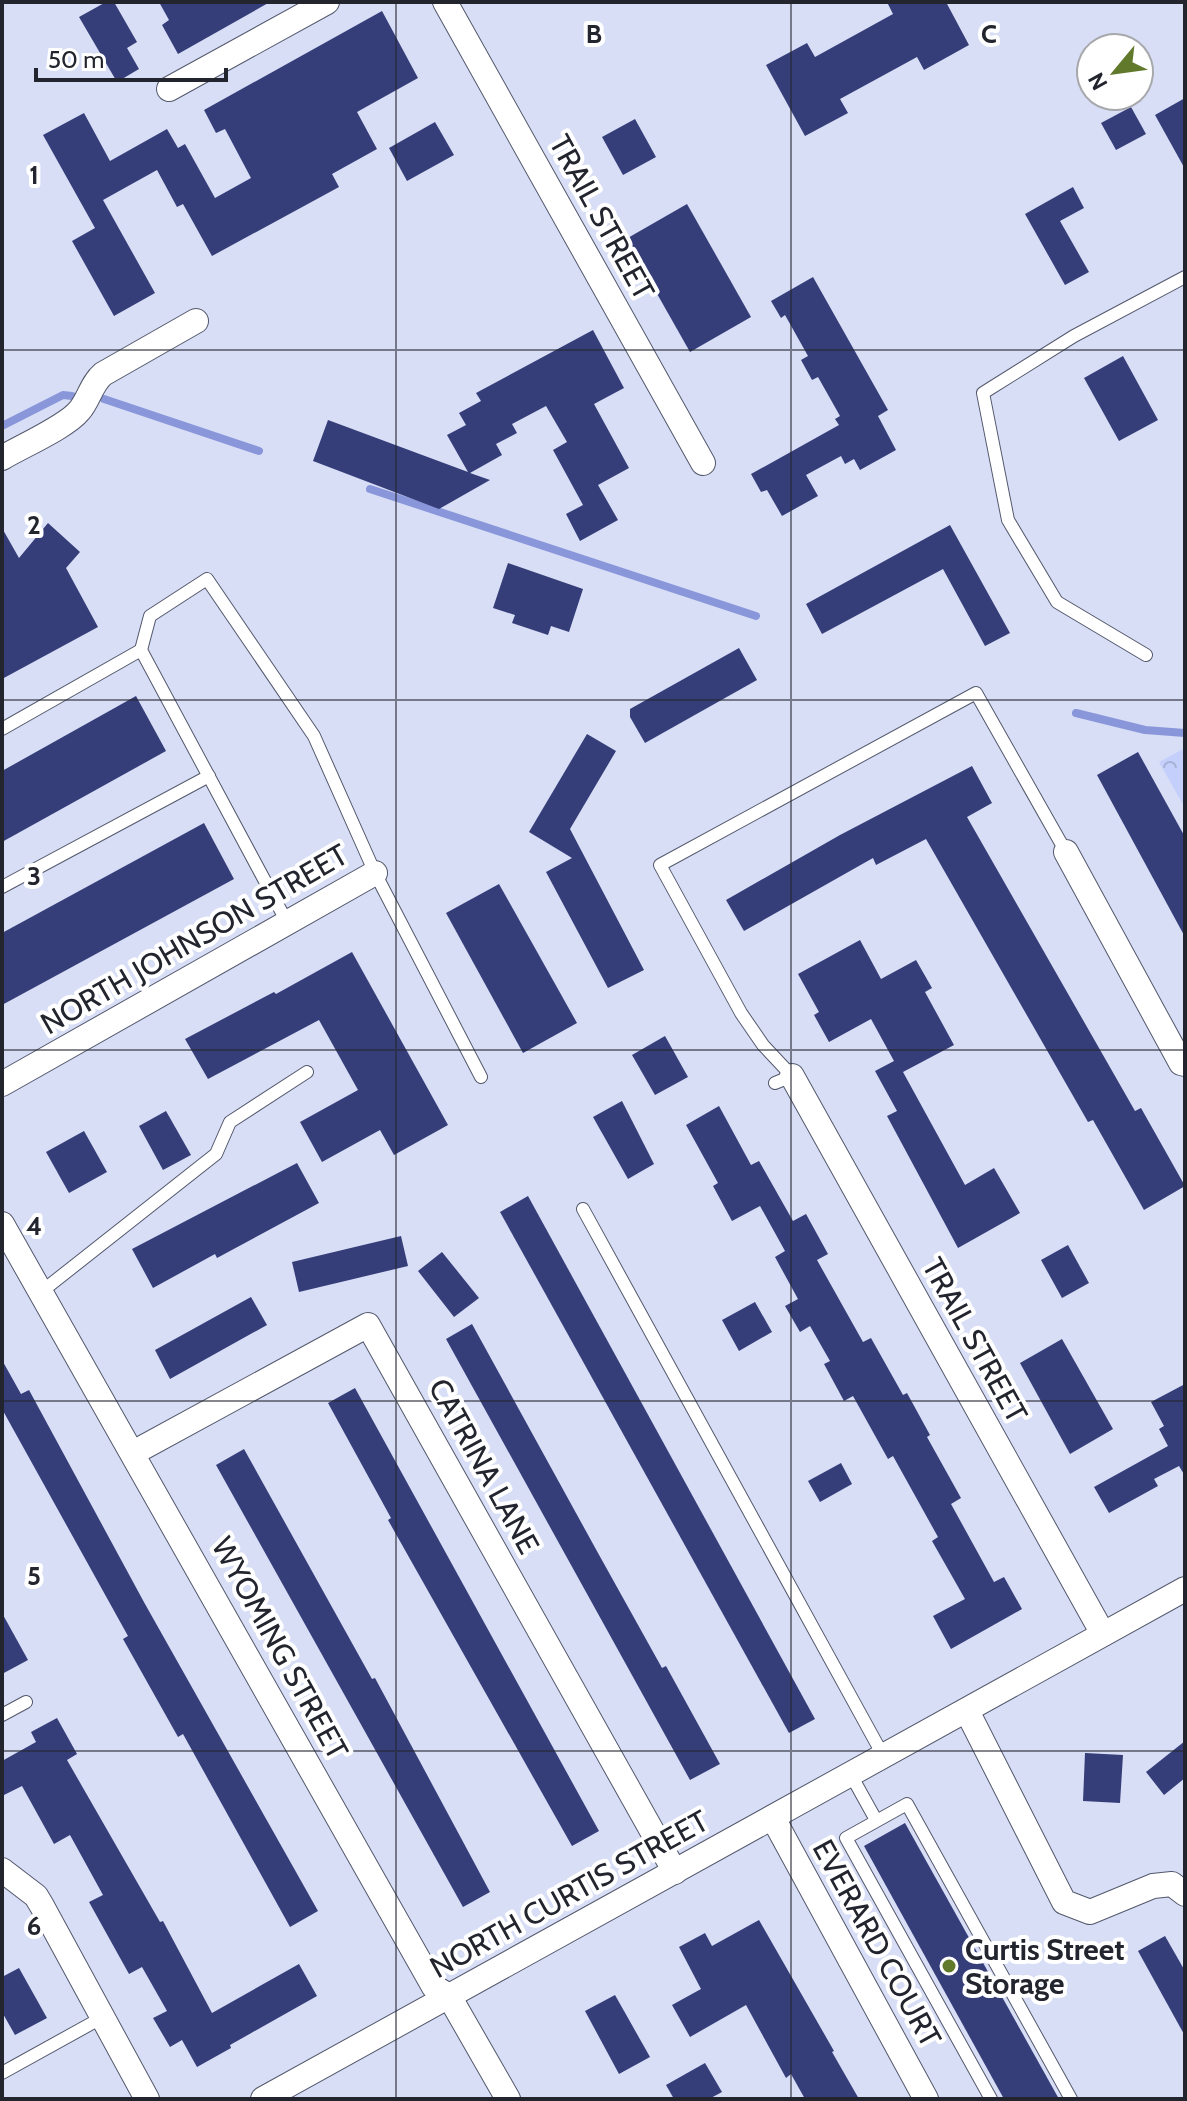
<svg xmlns="http://www.w3.org/2000/svg" width="1187" height="2101" viewBox="0 0 1187 2101" font-family="Cabin,sans-serif">
<defs>
<pattern id="forest-crowns" width="20" height="18" patternUnits="userSpaceOnUse" patternTransform="scale(2)"><rect width="20" height="18" fill="#c4cffb"/><path d="M2 6a3 3 0 1 1 6 0M12 15a3 3 0 1 1 6 0" fill="none" stroke="#a8b2d7"/></pattern>
</defs>
<rect width="100%" height="100%" fill="#d8def6"/>
<!-- forest -->
<polygon fill="url(#forest-crowns)" points="1185,748 1185,808 1159,762"/>
<g fill="none" stroke-linecap="round" stroke-linejoin="round">
<!-- stream -->
<g stroke="#8997da" stroke-width="8">
<polyline points="104,399 259,451"/>
<polyline points="2,426 63,395 72,396"/>
<polyline points="370,489 756,616"/>
<polyline points="1076,713 1145,730 1185,733"/>
</g>
</g>
<!-- building -->
<g fill="#353e79">
<polygon points="106,2 114,2 137,42 127,48 139,69 117,82 79,17"/>
<polygon points="159,2 270,2 178,54 162,25 169,20"/>
<polygon points="887,2 946,2 969,45 924,70 917,57 840,99 848,113 805,136 766,65 807,43 815,57 893,14"/>
<polygon points="382,11 418,78 357,112 377,149 332,174 339,187 212,256 183,204 177,207 157,170 103,200 155,293 114,316 72,241 95,228 43,135 84,113 110,161 167,129 178,148 185,144 215,198 251,178 225,129 216,133 204,110"/>
<polygon points="1185,98 1185,169 1155,115"/>
<polygon points="1131,107 1146,134 1116,150 1101,123"/>
<polygon points="635,119 656,157 623,175 602,137"/>
<polygon points="435,122 454,155 407,181 389,148"/>
<polygon points="1073,187 1084,208 1060,221 1089,272 1065,285 1025,214"/>
<polygon points="687,204 751,317 690,352 626,239"/>
<polygon points="813,277 888,410 878,416 896,450 860,470 854,459 845,464 841,456 806,475 818,496 782,516 767,490 761,492 751,474 839,425 835,419 840,416 818,377 812,380 801,360 808,356 785,315 781,318 771,301"/>
<polygon points="593,330 624,388 594,404 629,468 598,485 618,520 580,541 566,514 583,505 553,450 567,442 546,406 512,424 517,433 496,444 502,455 470,473 490,480 439,509 313,461 328,420 468,472 447,435 466,425 459,413 481,401 476,393"/>
<polygon points="1123,356 1158,420 1119,441 1084,378"/>
<polygon points="48,523 80,552 66,568 98,627 2,679 2,528 19,558"/>
<polygon points="950,525 1010,633 985,646 943,569 822,634 806,604"/>
<polygon points="508,563 583,589 569,632 551,626 548,635 512,623 515,615 493,608"/>
<polygon points="739,648 757,680 645,743 630,717 630,709"/>
<polygon points="136,696 166,751 2,842 2,771"/>
<polygon points="587,734 616,751 570,829 644,970 608,988 546,872 572,858 529,832"/>
<polygon points="1138,752 1185,837 1185,937 1097,775"/>
<polygon points="972,766 992,803 967,817 1135,1111 1141,1108 1185,1186 1144,1210 1093,1120 1088,1122 926,839 876,865 873,858 744,931 726,900 840,835"/>
<polygon points="204,823 234,879 2,1005 2,933"/>
<polygon points="499,884 577,1023 523,1053 446,913"/>
<polygon points="860,940 881,979 916,960 932,988 925,992 954,1045 903,1072 965,1185 994,1168 1020,1213 958,1248 887,1116 897,1111 875,1071 894,1061 871,1019 829,1042 814,1015 819,1012 798,974"/>
<polygon points="352,952 448,1125 394,1155 380,1130 322,1162 300,1122 358,1090 319,1020 208,1079 185,1039 274,992 276,994"/>
<polygon points="665,1036 688,1077 655,1095 632,1055"/>
<polygon points="622,1101 654,1164 628,1179 593,1117"/>
<polygon points="719,1106 751,1165 759,1161 793,1221 806,1214 828,1254 817,1260 863,1342 871,1338 903,1395 907,1393 930,1435 927,1437 961,1498 951,1504 994,1582 1004,1577 1022,1609 951,1649 933,1616 965,1599 932,1541 938,1537 893,1456 888,1459 853,1396 844,1401 824,1364 830,1361 810,1326 800,1332 785,1306 798,1299 775,1257 785,1251 760,1206 732,1221 713,1186 718,1183 686,1125"/>
<polygon points="166,1111 191,1155 163,1170 139,1126"/>
<polygon points="84,1131 107,1172 69,1193 46,1152"/>
<polygon points="297,1163 319,1203 217,1258 215,1254 153,1288 132,1249"/>
<polygon points="528,1196 815,1719 789,1733 500,1212"/>
<polygon points="401,1236 408,1266 299,1292 292,1262"/>
<polygon points="1068,1245 1089,1283 1062,1298 1041,1260"/>
<polygon points="442,1252 479,1298 454,1317 418,1271"/>
<polygon points="251,1297 267,1325 170,1379 155,1350"/>
<polygon points="755,1302 772,1332 739,1351 722,1320"/>
<polygon points="472,1324 598,1553 662,1668 666,1666 720,1764 690,1780 446,1339"/>
<polygon points="1062,1339 1113,1429 1070,1454 1020,1363"/>
<polygon points="2,1360 21,1394 29,1390 145,1604 318,1911 290,1927 183,1734 178,1737 123,1639 128,1636 2,1409"/>
<polygon points="1185,1384 1185,1476 1179,1466 1154,1479 1158,1486 1109,1513 1094,1487 1168,1446 1159,1429 1164,1426 1151,1402"/>
<polygon points="355,1388 599,1831 572,1846 388,1520 391,1518 328,1403"/>
<polygon points="244,1449 372,1679 375,1678 490,1892 463,1907 216,1465"/>
<polygon points="841,1463 852,1484 820,1502 808,1481"/>
<polygon points="2,1613 28,1660 2,1674"/>
<polygon points="57,1718 77,1754 67,1760 160,1922 163,1921 212,2013 299,1964 317,1996 230,2045 231,2048 197,2067 182,2040 170,2047 153,2018 167,2011 142,1967 129,1974 89,1902 103,1895 70,1835 54,1844 22,1786 2,1796 2,1761 36,1742 31,1732"/>
<polygon points="1185,1741 1185,1778 1164,1795 1146,1772"/>
<polygon points="1085,1753 1123,1755 1120,1803 1083,1801"/>
<polygon points="905,1823 1059,2099 1004,2099 864,1846"/>
<polygon points="759,1920 834,2051 832,2052 859,2099 805,2099 791,2074 786,2078 746,2005 690,2037 672,2005 701,1989 679,1947 705,1933 712,1946"/>
<polygon points="1165,1936 1185,1971 1185,2036 1138,1951"/>
<polygon points="19,1968 47,2018 15,2035 2,2012 2,1977"/>
<polygon points="615,1995 650,2057 619,2074 585,2011"/>
<polygon points="705,2063 722,2092 709,2099 674,2099 666,2085"/>
</g>
<g fill="none" stroke-linecap="round" stroke-linejoin="round">
<!-- service casing -->
<g stroke="#53586c" stroke-width="14">
<g id="service">
<polyline points="141,650 150,616 207,579 314,736 375,873 481,1077"/>
<polyline points="1146,655 1057,602 1008,520 983,393 1074,336 1185,277"/>
<polyline points="2,729 141,650 288,924"/>
<polyline points="2,887 209,776"/>
<polyline points="775,1083 792,1076 763,1045 741,1013 660,865 976,693 1066,852"/>
<polyline points="583,1209 884,1757"/>
<polyline points="41,1292 216,1154 230,1122 307,1072"/>
<polyline points="2,1715 26,1702"/>
<polyline points="851,1775 876,1820"/>
<polyline points="2,2073 103,2017"/>
<polyline points="991,2099 846,1838 907,1804 1071,2099"/>
</g>
</g>
<!-- minor casing -->
<g stroke="#53586c" stroke-width="26">
<g id="minor">
<polyline points="445,2 703,463"/>
<polyline points="169,89 327,2"/>
<path d="M2,458C22,446 66,427 79,411C89,400 91,384 103,374L196,321"/>
<polyline points="1066,852 1181,1063 1185,1064"/>
<polyline points="792,1076 1103,1634"/>
<polyline points="2,1084 375,873"/>
<polyline points="2,1224 434,1987 449,1996 508,2099"/>
<polyline points="133,1453 368,1325 675,1872"/>
<polyline points="967,1711 1064,1902 1090,1912 1153,1886 1172,1884 1185,1894"/>
<polyline points="773,1818 926,2099"/>
<polyline points="2,1870 36,1896 42,1906 147,2099"/>
<polyline points="263,2099 1185,1589"/>
</g>
</g>
<!-- service -->
<use href="#service" stroke="#fff" stroke-width="12"/>
<!-- minor -->
<use href="#minor" stroke="#fff" stroke-width="24"/>
</g>
<!-- grid -->
<path fill="none" stroke="#23252e" stroke-width="2" stroke-opacity="0.55" d="M396,2V2099M791,2V2099M2,350H1185M2,700H1185M2,1050H1185M2,1401H1185M2,1751H1185"/>
<!-- markers -->
<circle fill="#61792b" stroke="#fff" stroke-width="3" cx="949" cy="1966" r="8"/>
<g text-anchor="middle" dominant-baseline="central" stroke-width="8" stroke-linejoin="round" paint-order="stroke">
<!-- street labels -->
<g font-size="30" fill="#23252e" stroke="#fff">
<text transform="translate(602 217) rotate(61)">TRAIL STREET</text>
<text transform="translate(194 939) rotate(-30)">NORTH JOHNSON STREET</text>
<text transform="translate(975 1340) rotate(61)">TRAIL STREET</text>
<text transform="translate(484 1466) rotate(61)">CATRINA LANE</text>
<text transform="translate(280 1648) rotate(61)">WYOMING STREET</text>
<text transform="translate(569 1894) rotate(-29)">NORTH CURTIS STREET</text>
<text transform="translate(877 1943) rotate(61)">EVERARD COURT</text>
</g>
<!-- poi labels -->
<g font-size="30" font-weight="bold" fill="#23252e" stroke="#fff" text-anchor="start">
<text x="965" y="1949">Curtis Street<tspan x="965" dy="34">Storage</tspan></text>
</g>
</g>
<g font-size="26" text-anchor="middle" font-weight="bold" fill="#23252e" stroke="#fff" stroke-width="8" stroke-linejoin="round" paint-order="stroke">
<text x="594" y="43">B</text>
<text x="989" y="43">C</text>
<text x="34" y="184">1</text>
<text x="34" y="534">2</text>
<text x="34" y="885">3</text>
<text x="34" y="1235">4</text>
<text x="34" y="1585">5</text>
<text x="34" y="1935">6</text>
</g>
<!-- border -->
<rect width="1187" height="2101" fill="none" stroke="#23252e" stroke-width="8"/>
<!-- north arrow -->
<g transform="translate(1115 72) rotate(241)"><circle r="38" fill="#ffffff" stroke="#a7a8ab" stroke-width="2"/>
<path d="M0-6L14 30L0 20L-14 30Z" fill="#61792b"/>
<text y="-12" font-size="22" font-weight="bold" text-anchor="middle" fill="#23252e">N</text>
</g>
<!-- scale -->
<path d="M36 68v12h190v-12" fill="none" stroke="#23252e" stroke-width="4"/>
<text x="48" y="68" font-size="24" fill="#23252e" stroke="#ffffff" stroke-width="6" paint-order="stroke">50 m</text>
</svg>
